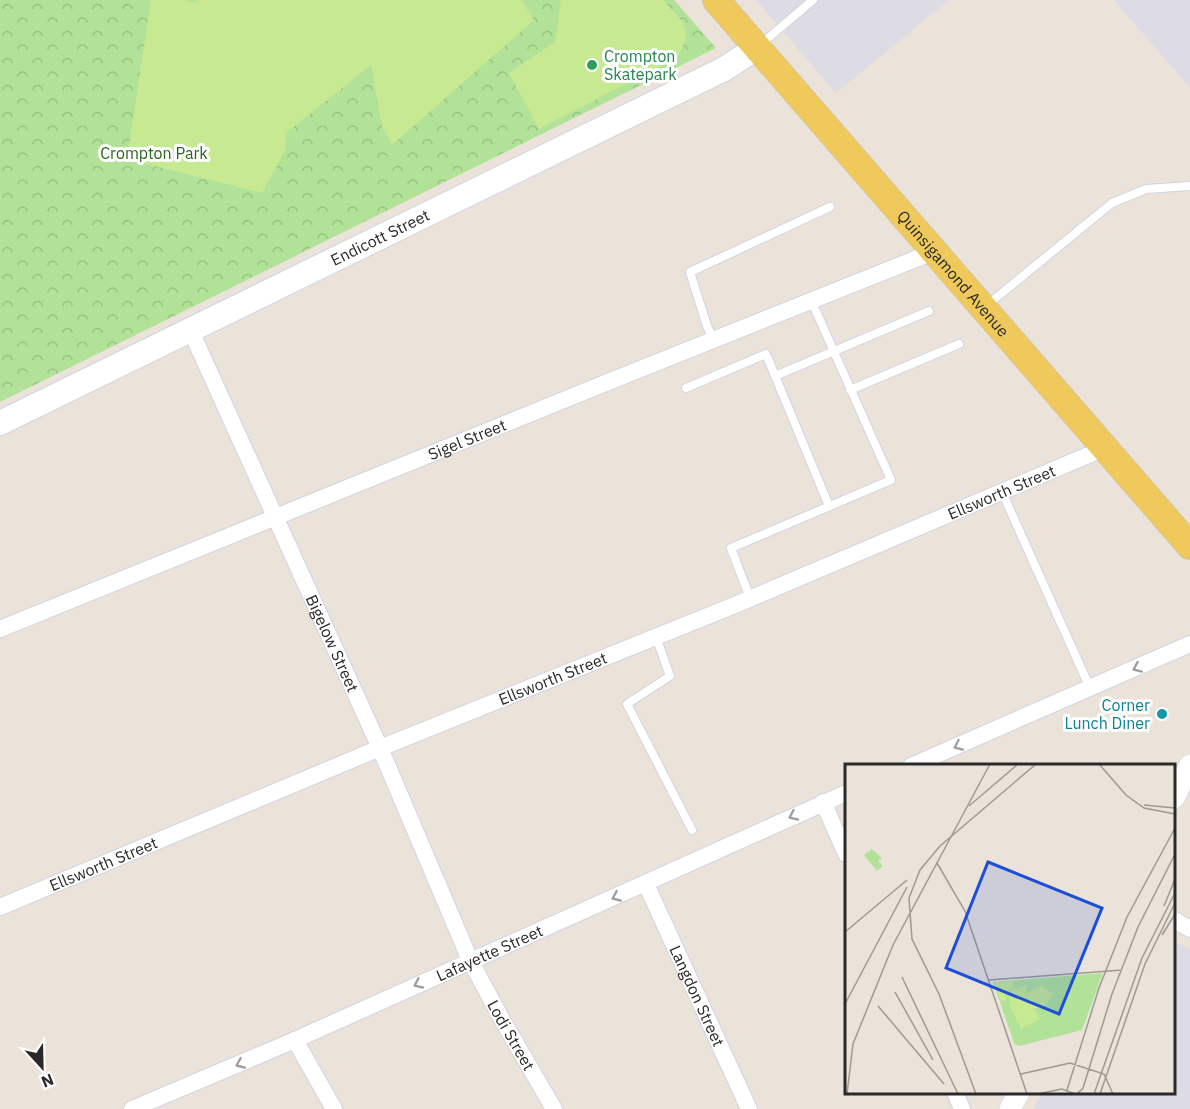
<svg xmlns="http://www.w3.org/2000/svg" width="1190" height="1109" font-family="'IBM Plex Sans',sans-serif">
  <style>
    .industrial { fill: #dddbe3 }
    .park { fill: url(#park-crowns) }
    .pitch { fill: #c7e992 }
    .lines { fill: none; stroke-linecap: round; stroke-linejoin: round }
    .service-casing { stroke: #d0d4e2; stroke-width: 10 }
    .minor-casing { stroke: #d0d4e2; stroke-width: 18 }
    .tertiary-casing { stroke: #d0d4e2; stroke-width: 22 }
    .secondary-casing { stroke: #d0d4e2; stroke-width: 26 }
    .primary-casing { stroke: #c3c3c3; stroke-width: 28 }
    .service { stroke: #fff; stroke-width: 8 }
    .minor { stroke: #fff; stroke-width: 16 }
    .tertiary { stroke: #fff; stroke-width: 21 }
    .secondary { stroke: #fff; stroke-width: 24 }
    .primary { stroke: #efc95b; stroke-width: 27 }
    .oneway { stroke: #9f9f9f }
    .leisure-dot { fill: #2e9e5b; stroke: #fff; stroke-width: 2 }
    .culture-dot { fill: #0f9aa8; stroke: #fff; stroke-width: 2 }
    .labels { text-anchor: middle; stroke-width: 6; stroke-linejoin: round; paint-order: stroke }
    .leisure-label { font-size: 16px; fill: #27864d; stroke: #fff; text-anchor: start }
    .park-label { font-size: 16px; fill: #2b651a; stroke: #fff }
    .street-label { font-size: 16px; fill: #292929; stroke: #fff }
    .culture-label { font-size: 16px; fill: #0d838f; stroke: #fff; text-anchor: end }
    .inset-road { fill: none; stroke: #9d9993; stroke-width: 1.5 }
    .view { fill: #1d4ed8; fill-opacity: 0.15; stroke: #1d4ed8; stroke-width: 3 }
    .inset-edge { fill: none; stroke: #292929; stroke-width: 3 }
  </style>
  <defs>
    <pattern id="park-crowns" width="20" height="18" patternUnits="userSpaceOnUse" patternTransform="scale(1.5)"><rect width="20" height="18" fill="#b2e297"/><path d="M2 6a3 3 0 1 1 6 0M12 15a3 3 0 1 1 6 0" fill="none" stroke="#99c282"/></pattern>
  </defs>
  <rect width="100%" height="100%" fill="#ebe3da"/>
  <path class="industrial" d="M 756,0 L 949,0 L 836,93 Z
    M 1114,0 L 1190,0 L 1190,88 Z
    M 1174,941 L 1190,949 L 1190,1109 L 1034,1109 L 1042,1093 L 1174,1092 Z"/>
  <path class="park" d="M 0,0 L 674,0 L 716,48 L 0,402 Z"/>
  <path class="pitch" d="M 151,0 L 185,0 L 194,3 L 198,0 L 521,0 L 534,20 L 392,145 L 382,126 L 371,65 L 286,133 L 285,151 L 262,193 L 127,159 Z
    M 561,0 L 663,0 C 683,22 695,28 677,57 L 539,129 L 509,73 L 555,42 Z"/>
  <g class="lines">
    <defs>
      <path id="service" d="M 760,45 L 813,0
        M 986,306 L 1112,203 L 1146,189 L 1190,186
        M 713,339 L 707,326 L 690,272 L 830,207
        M 775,376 L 929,311
        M 686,388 L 766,354 L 829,506
        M 850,390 L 959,344
        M 1002,492 L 1090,688
        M 750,598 L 731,548 L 891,480 L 811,300
        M 656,637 L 670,676 L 627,704 L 692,830"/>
      <g id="minor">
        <path id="s1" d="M 190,329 L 380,748 L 470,960 L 500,1016 L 554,1109"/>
        <path id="s2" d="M 0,629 L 613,380 L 933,252"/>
        <path d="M 911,766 L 1190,644"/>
        <path d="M 823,802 L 846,854"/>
        <path id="s3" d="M 646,884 L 749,1109"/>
        <path id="s4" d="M 0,907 L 380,748 L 735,605 L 1105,448"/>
        <path d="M 1174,920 L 1190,929"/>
        <path d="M 295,1040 L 334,1109"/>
        <path d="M 955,1092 L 962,1109"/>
        <path id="s5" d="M 132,1109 L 295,1040 L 846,793"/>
      </g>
      <path id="tertiary" d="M 1174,798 L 1190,765
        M 1010,1109 L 1019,1092"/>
      <g id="secondary">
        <path id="s6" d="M 0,423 L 724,69 L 758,47"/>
      </g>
      <g id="primary">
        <path id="s7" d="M 716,0 L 1190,546"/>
      </g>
    </defs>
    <use href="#service" class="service-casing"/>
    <use href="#minor" class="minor-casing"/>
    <use href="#tertiary" class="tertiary-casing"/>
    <use href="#secondary" class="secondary-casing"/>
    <use href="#primary" class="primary-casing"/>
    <use href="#service" class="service"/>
    <use href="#minor" class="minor"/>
    <use href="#tertiary" class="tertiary"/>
    <use href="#secondary" class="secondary"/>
    <use href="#primary" class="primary"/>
  </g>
  <defs><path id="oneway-chevron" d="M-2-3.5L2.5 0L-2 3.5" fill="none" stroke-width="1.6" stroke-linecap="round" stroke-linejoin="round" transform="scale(1.5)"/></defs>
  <g class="oneway">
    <use href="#oneway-chevron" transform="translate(1137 668) rotate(156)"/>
    <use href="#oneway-chevron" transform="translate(958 746) rotate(156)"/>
    <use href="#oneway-chevron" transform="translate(793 816) rotate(155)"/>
    <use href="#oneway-chevron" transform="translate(616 897) rotate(157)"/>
    <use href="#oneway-chevron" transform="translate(418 984) rotate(155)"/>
    <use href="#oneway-chevron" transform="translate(240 1064) rotate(157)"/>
  </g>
  <circle class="leisure-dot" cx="592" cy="65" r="6"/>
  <circle class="culture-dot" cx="1162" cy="714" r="6"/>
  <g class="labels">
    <g class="leisure-label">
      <text x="604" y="62">Crompton<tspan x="604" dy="18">Skatepark</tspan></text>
    </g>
    <g class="park-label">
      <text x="154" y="159">Crompton Park</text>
    </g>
    <g class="street-label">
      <text dy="6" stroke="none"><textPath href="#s6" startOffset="423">Endicott Street</textPath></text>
      <text dy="6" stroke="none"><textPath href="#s7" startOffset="362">Quinsigamond Avenue</textPath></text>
      <text dy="6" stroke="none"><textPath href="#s2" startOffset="504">Sigel Street</textPath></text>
      <text dy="6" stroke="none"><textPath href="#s4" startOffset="1084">Ellsworth Street</textPath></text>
      <text dy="6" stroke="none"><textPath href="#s1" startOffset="345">Bigelow Street</textPath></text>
      <text dy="6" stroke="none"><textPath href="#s4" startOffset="598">Ellsworth Street</textPath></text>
      <text dy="6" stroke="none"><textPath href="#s4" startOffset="112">Ellsworth Street</textPath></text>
      <text dy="6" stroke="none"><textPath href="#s5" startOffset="390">Lafayette Street</textPath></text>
      <text dy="6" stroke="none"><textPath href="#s3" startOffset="123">Langdon Street</textPath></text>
      <text dy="6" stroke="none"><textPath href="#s1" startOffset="776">Lodi Street</textPath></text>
    </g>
    <g class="culture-label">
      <text x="1150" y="711">Corner<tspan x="1150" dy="18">Lunch Diner</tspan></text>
    </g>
  </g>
  <g transform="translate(845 764)">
    <rect width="330" height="330" fill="#ebe3da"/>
    <path d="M 258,209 L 237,266 L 174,282 L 169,279 L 148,218 Z" fill="#b2e297"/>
    <path d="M 27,85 L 37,94 L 33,97 L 38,102 L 32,107 L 19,91 Z" fill="#b2e297"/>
    <path d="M 168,217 L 168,223 L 160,229 L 162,236 L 156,238 L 150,219 ZM 182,221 L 182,229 L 196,221 L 208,230 L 199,244 L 188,244 L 195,255 L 176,265 L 165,242 L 164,227 Z" fill="#c7e992"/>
    <path class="inset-road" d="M 254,0 L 281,31 L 299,44 L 330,50M 299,41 L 330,44M 124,42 L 173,0M 92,99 L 120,147 L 182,330M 319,142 L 330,115M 0,168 L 62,116M 317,171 L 330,150M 57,213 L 113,330M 144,216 L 277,206M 50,228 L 88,296M 0,240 L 62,123M 33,242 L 99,320M 176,310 L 225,299 L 259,310 L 268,330M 222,326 L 254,224 L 282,153 L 330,64M 2,330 L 8,280 L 48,181 L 145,0M 131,330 L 94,230 L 67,175 L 64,134 L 75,106 L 95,82 L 191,0M 192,330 L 217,325 L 230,330M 232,330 L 238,324 L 267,230 L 293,163 L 330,90M 249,330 L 297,194 L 330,129M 255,330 L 300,200 L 330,139"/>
    <path class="view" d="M 143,98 L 257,144 L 214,250 L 101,204 Z"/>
    <rect width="330" height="330" class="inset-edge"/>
  </g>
  <g transform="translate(42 1067) rotate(158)" stroke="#ffffff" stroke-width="4.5" paint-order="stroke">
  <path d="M0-4.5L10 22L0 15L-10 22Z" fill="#292929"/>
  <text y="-9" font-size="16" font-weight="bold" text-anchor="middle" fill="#292929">N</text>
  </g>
</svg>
